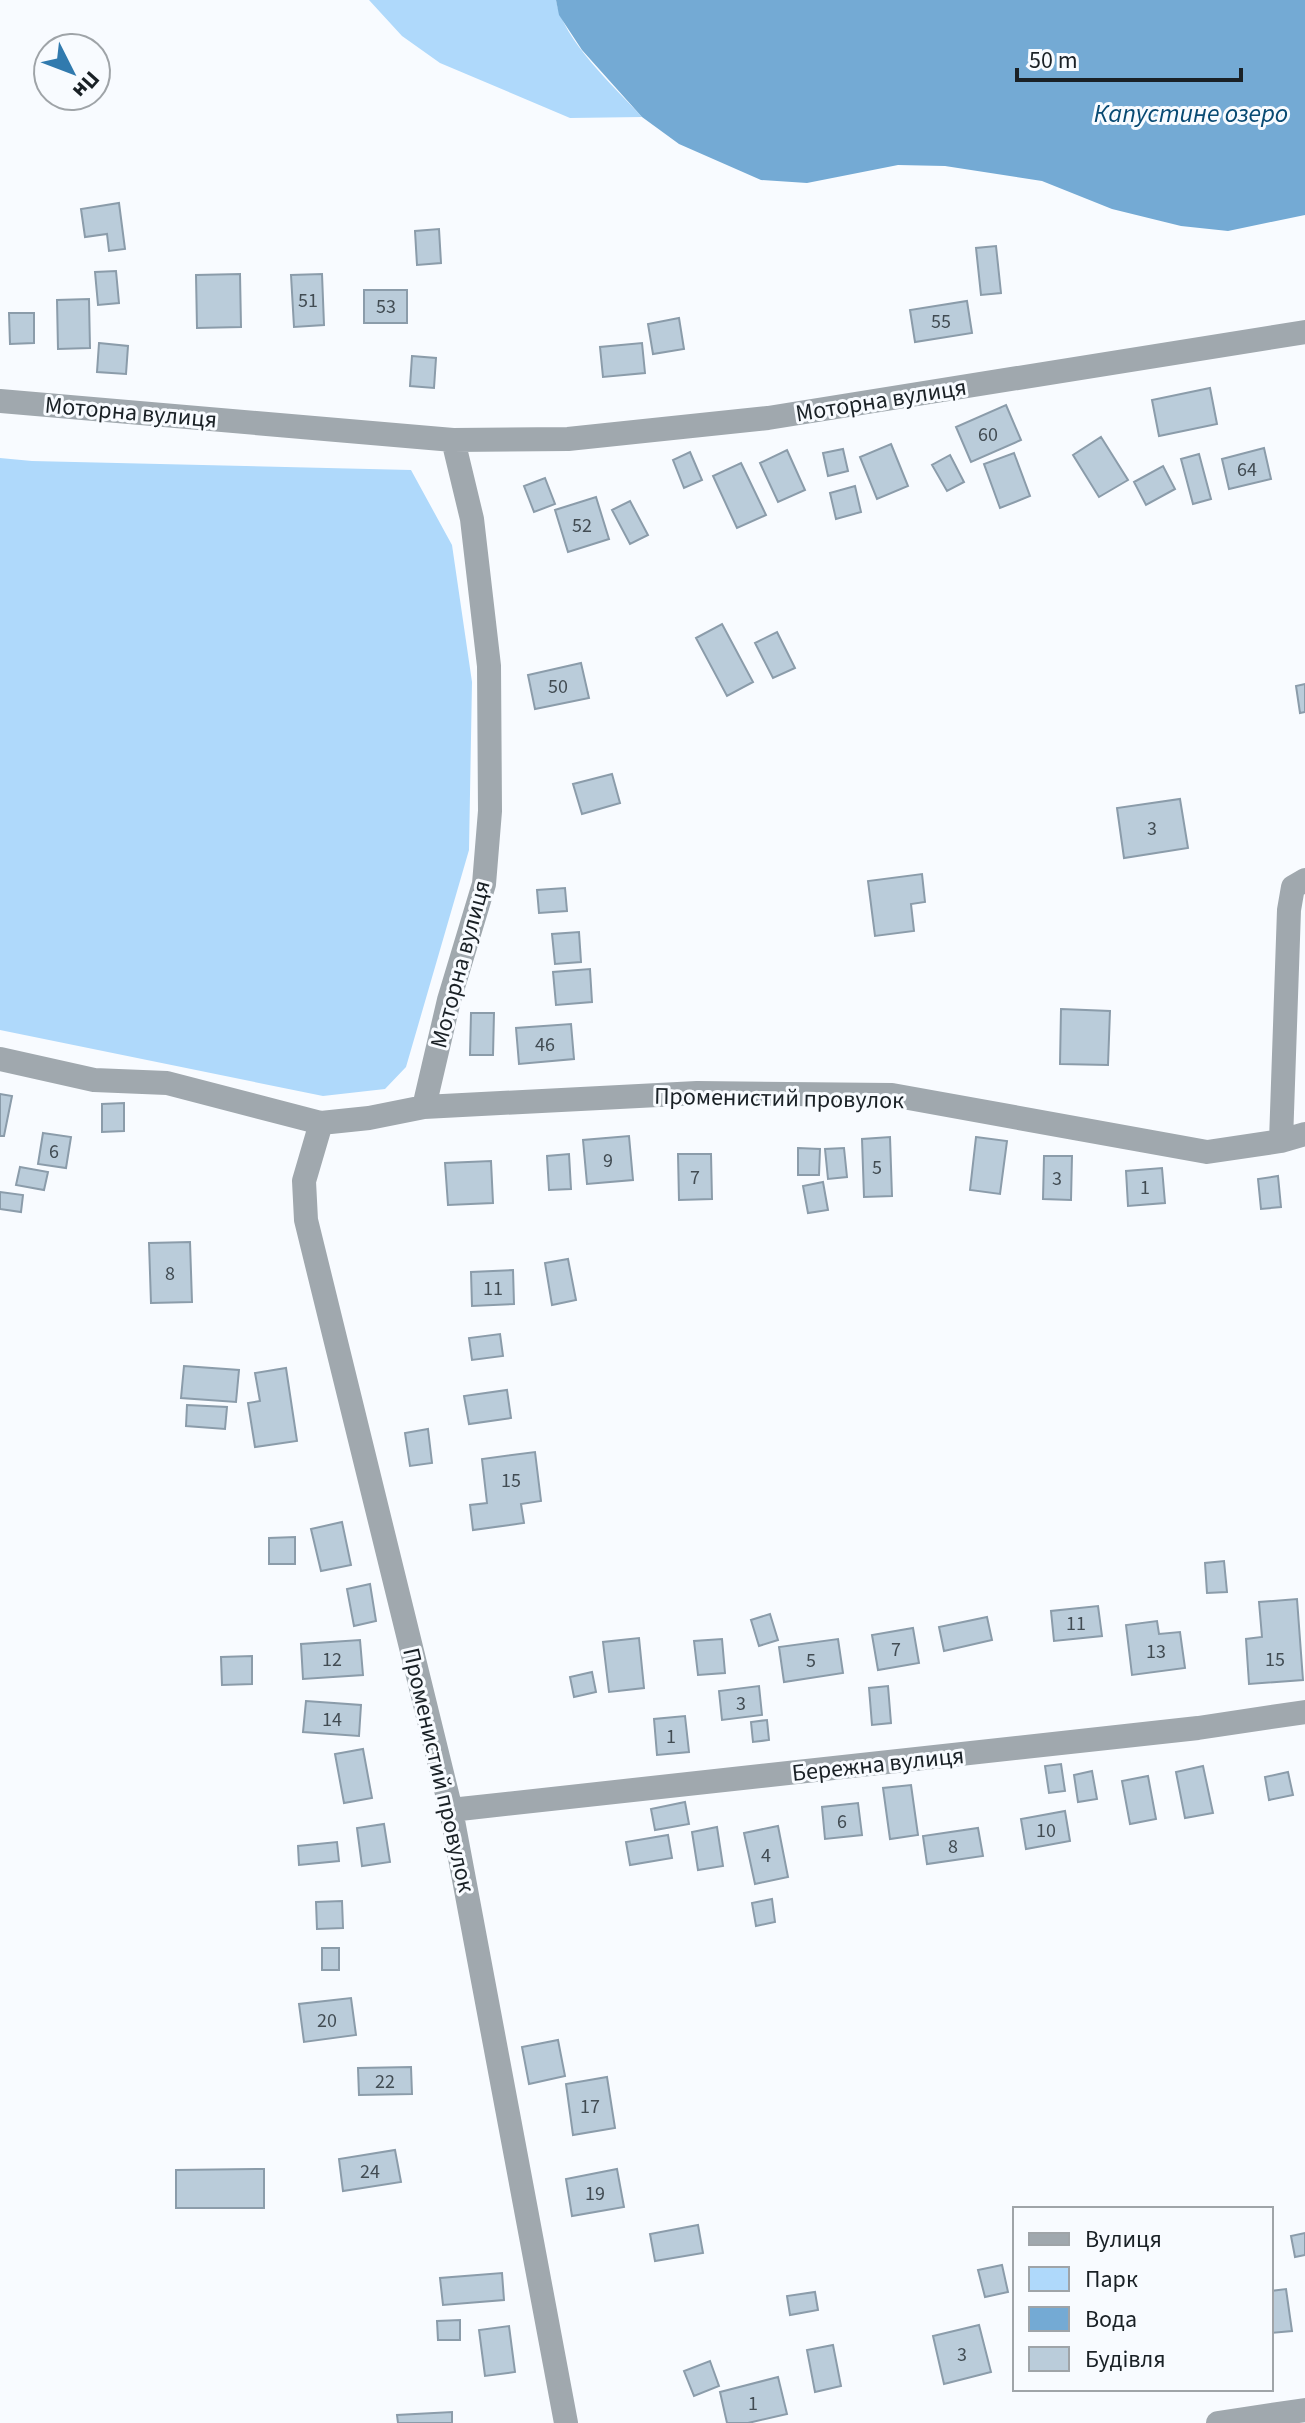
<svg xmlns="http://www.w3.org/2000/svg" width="1305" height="2423" font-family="'Source Sans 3',sans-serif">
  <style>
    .green { fill: #afd9fb }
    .water { fill: #74aad4 }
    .building { fill: #baccda; stroke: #8b9caa; stroke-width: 2 }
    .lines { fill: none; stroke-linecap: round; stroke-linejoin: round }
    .minor { stroke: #a0a8ae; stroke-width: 24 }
    .labels { text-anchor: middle; stroke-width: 6; stroke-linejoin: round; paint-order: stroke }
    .number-label { font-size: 20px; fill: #424c53 }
    .street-label { font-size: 24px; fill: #1a2126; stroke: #f8fbff }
    .water-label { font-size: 26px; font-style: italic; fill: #084a73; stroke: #f8fbff }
  </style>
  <rect width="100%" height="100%" fill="#f8fbff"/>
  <path class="green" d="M 369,0 L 556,0 C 563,41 614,86 642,117 L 570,118 L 440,63 L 402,36 Z
    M 0,458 L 32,461 L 411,470 L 452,545 L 472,682 L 469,850 L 406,1067 L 385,1089 L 323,1096 L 0,1030 Z"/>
  <path class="water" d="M 556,0 L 1305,0 L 1305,215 L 1228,231 L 1181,226 L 1112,209 L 1042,181 L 945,166 L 898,165 L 807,183 L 761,180 L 679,144 L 642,117 L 582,50 L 559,15 Z"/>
  <path class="building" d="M 119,203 L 125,249 L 109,251 L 107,234 L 85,237 L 81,209 Z
    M 439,229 L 441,263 L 417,265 L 415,231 Z
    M 996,246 L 1001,293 L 981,295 L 976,248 Z
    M 116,271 L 119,303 L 98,305 L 95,272 Z
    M 240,274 L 241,327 L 197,328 L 196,275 Z
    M 322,274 L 324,325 L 294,327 L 291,275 Z
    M 364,290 L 407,290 L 407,323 L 364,323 Z
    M 89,299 L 90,348 L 58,349 L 57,300 Z
    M 967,301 L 972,333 L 915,342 L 910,310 Z
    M 9,313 L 34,313 L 34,343 L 10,344 Z
    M 679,318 L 684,349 L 653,354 L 648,324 Z
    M 99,343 L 128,346 L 126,374 L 97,372 Z
    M 642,343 L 645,373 L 603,377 L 600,347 Z
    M 412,356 L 436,358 L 434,388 L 410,386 Z
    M 1210,388 L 1217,424 L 1159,436 L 1152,400 Z
    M 1006,405 L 1021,440 L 971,462 L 956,427 Z
    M 1101,437 L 1128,480 L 1099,497 L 1073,455 Z
    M 891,444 L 908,486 L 877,499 L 860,457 Z
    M 1264,448 L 1271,479 L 1229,489 L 1222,459 Z
    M 843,449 L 848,471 L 828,476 L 823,453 Z
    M 787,450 L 805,490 L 778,502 L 760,463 Z
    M 690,452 L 702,480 L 684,488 L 673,460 Z
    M 1014,453 L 1030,496 L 1000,508 L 984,464 Z
    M 1199,454 L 1211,499 L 1193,504 L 1181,459 Z
    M 950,455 L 964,482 L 947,491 L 932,465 Z
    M 741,463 L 766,515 L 737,528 L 713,476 Z
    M 1163,466 L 1175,489 L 1146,505 L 1134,482 Z
    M 545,478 L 555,504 L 534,512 L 524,486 Z
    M 855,486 L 861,512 L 836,519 L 830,493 Z
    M 596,497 L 609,539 L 568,552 L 555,510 Z
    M 630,501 L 648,535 L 630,544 L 612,510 Z
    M 722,624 L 753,682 L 727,696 L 696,638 Z
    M 777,632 L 795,668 L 773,678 L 755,643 Z
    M 581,663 L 589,698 L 535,709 L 528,675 Z
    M 1305,684 L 1305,712 L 1300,713 L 1296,686 Z
    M 612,774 L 620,803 L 582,814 L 573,784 Z
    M 1180,799 L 1188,848 L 1124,858 L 1117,808 Z
    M 922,874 L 925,902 L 911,904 L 914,931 L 875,936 L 868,881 Z
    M 565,888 L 567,911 L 539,913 L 537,890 Z
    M 579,932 L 581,962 L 555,964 L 552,934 Z
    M 590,969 L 592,1002 L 556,1005 L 553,972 Z
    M 1061,1009 L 1110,1011 L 1108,1065 L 1060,1064 Z
    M 471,1013 L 494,1013 L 493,1055 L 470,1055 Z
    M 571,1024 L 574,1059 L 519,1064 L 516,1028 Z
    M 0,1094 L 12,1096 L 4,1136 L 0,1136 Z
    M 124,1103 L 124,1131 L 102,1132 L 102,1104 Z
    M 43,1133 L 71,1137 L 66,1168 L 38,1164 Z
    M 629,1136 L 633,1180 L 587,1184 L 583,1140 Z
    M 890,1137 L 892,1196 L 864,1197 L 862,1139 Z
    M 976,1137 L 1007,1141 L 1000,1194 L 970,1190 Z
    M 798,1148 L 820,1149 L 819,1175 L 798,1175 Z
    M 844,1148 L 847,1177 L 828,1179 L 825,1149 Z
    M 569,1154 L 571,1189 L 549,1190 L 547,1156 Z
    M 678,1154 L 711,1154 L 712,1199 L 679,1200 Z
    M 1044,1156 L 1072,1156 L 1071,1200 L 1043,1199 Z
    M 491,1161 L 493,1203 L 448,1205 L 445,1163 Z
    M 20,1167 L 48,1172 L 44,1190 L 16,1185 Z
    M 1162,1168 L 1165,1203 L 1128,1206 L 1126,1171 Z
    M 1278,1176 L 1281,1207 L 1261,1209 L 1258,1179 Z
    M 823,1182 L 828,1210 L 808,1213 L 803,1186 Z
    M 0,1192 L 23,1195 L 21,1212 L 0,1209 Z
    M 190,1242 L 192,1302 L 151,1303 L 149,1243 Z
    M 568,1259 L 576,1300 L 552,1305 L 545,1263 Z
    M 513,1270 L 514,1304 L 472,1306 L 471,1272 Z
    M 500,1334 L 503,1356 L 472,1360 L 469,1338 Z
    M 184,1366 L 239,1370 L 236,1402 L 181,1398 Z
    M 286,1368 L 297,1441 L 255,1447 L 248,1403 L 260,1401 L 255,1373 Z
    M 507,1390 L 511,1418 L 469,1424 L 464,1396 Z
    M 187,1405 L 227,1407 L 225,1429 L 186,1426 Z
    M 428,1429 L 432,1463 L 410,1466 L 405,1433 Z
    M 535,1452 L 541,1501 L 521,1504 L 524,1523 L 473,1530 L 470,1505 L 487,1503 L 482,1459 Z
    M 342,1522 L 351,1565 L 321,1571 L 311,1529 Z
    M 295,1537 L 295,1564 L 269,1564 L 269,1538 Z
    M 1224,1561 L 1227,1592 L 1207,1593 L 1205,1563 Z
    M 370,1584 L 376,1621 L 354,1626 L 347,1589 Z
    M 1297,1599 L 1303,1680 L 1249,1684 L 1246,1639 L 1262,1637 L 1259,1602 Z
    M 1098,1606 L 1102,1636 L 1054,1641 L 1051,1611 Z
    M 770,1614 L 778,1640 L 759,1646 L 751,1620 Z
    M 987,1617 L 992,1640 L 944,1651 L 939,1627 Z
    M 1157,1621 L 1159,1634 L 1180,1632 L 1185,1668 L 1132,1675 L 1126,1625 Z
    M 913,1628 L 919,1663 L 878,1670 L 872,1635 Z
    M 639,1638 L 644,1688 L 609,1692 L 603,1642 Z
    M 722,1639 L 725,1673 L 698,1675 L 694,1641 Z
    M 838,1639 L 843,1673 L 784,1682 L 779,1647 Z
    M 360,1640 L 363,1675 L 303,1679 L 301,1644 Z
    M 252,1656 L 252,1684 L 222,1685 L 221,1657 Z
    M 592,1672 L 596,1692 L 574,1697 L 570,1677 Z
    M 759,1686 L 762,1715 L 722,1720 L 719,1691 Z
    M 888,1686 L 891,1723 L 872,1725 L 869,1688 Z
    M 306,1701 L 361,1705 L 359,1736 L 303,1732 Z
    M 685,1716 L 689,1752 L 657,1755 L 654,1719 Z
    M 767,1720 L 769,1740 L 753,1742 L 751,1722 Z
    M 363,1749 L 372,1798 L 344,1803 L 335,1754 Z
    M 1061,1764 L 1065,1791 L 1049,1793 L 1045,1766 Z
    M 1203,1766 L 1213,1813 L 1185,1818 L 1176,1772 Z
    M 1092,1771 L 1097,1799 L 1078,1802 L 1074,1775 Z
    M 1288,1772 L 1293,1795 L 1269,1800 L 1265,1777 Z
    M 1148,1776 L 1156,1819 L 1130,1824 L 1122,1781 Z
    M 911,1785 L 918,1835 L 890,1839 L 883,1788 Z
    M 685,1802 L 689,1824 L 655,1830 L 651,1809 Z
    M 858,1803 L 862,1835 L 825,1839 L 822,1807 Z
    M 1065,1811 L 1070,1841 L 1026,1849 L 1021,1819 Z
    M 384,1824 L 390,1862 L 362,1866 L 357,1828 Z
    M 778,1826 L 788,1877 L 755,1884 L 744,1833 Z
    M 717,1827 L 723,1866 L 698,1870 L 692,1832 Z
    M 978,1828 L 983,1856 L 927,1864 L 923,1836 Z
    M 668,1835 L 672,1858 L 630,1865 L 626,1842 Z
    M 337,1842 L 339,1861 L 299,1865 L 298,1846 Z
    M 772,1899 L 775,1922 L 756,1926 L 752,1903 Z
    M 342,1901 L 343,1928 L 317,1929 L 316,1902 Z
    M 322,1948 L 339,1948 L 339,1970 L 322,1970 Z
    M 351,1998 L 356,2035 L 304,2042 L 299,2004 Z
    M 558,2040 L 565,2076 L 529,2084 L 522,2047 Z
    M 411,2067 L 412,2094 L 359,2095 L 358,2068 Z
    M 607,2077 L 615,2128 L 573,2135 L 566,2084 Z
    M 395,2150 L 401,2182 L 343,2191 L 339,2159 Z
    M 264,2169 L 264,2208 L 176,2208 L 176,2170 Z
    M 617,2169 L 624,2207 L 572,2216 L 566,2179 Z
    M 698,2225 L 703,2253 L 655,2261 L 650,2234 Z
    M 1305,2233 L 1305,2255 L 1295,2257 L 1291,2236 Z
    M 1002,2265 L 1008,2292 L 985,2297 L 978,2270 Z
    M 502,2273 L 504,2300 L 443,2305 L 440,2278 Z
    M 1286,2289 L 1292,2331 L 1271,2333 L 1271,2291 Z
    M 815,2292 L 818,2310 L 790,2315 L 787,2296 Z
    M 460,2320 L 460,2340 L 438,2340 L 437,2321 Z
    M 979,2325 L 991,2372 L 944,2384 L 933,2336 Z
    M 509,2326 L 515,2372 L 485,2376 L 479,2330 Z
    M 833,2345 L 841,2386 L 815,2392 L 807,2350 Z
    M 710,2361 L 719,2386 L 694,2396 L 684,2371 Z
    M 778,2377 L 787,2414 L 748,2423 L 727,2423 L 720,2392 Z
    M 452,2412 L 452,2423 L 398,2423 L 397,2415 Z"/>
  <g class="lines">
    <path class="minor" d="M 0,401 L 453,440 L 568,439 L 768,418 L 1305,332
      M 0,1059 L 94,1080 L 167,1083 L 321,1123 L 369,1118 L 424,1107 L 697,1093 L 892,1095 L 1207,1152 L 1281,1141 L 1305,1134
      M 424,1107 L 449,1000 L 484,884 L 490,811 L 489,666 L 472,519 L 453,440
      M 321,1123 L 304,1181 L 306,1220 L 451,1810 L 566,2423
      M 1281,1141 L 1289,910 L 1293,887 L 1305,880
      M 451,1810 L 1198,1728 L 1305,1712
      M 1218,2423 L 1305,2410"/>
  </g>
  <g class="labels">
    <g class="number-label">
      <text x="308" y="307">51</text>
      <text x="386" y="313">53</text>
      <text x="941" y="328">55</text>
      <text x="988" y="441">60</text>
      <text x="1247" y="476">64</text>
      <text x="582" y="532">52</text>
      <text x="558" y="693">50</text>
      <text x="1152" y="835">3</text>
      <text x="545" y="1051">46</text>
      <text x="54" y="1158">6</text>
      <text x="608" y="1167">9</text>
      <text x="877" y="1174">5</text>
      <text x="695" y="1184">7</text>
      <text x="1057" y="1185">3</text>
      <text x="1145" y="1194">1</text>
      <text x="170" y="1280">8</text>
      <text x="493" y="1295">11</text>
      <text x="511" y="1487">15</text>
      <text x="1076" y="1630">11</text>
      <text x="896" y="1656">7</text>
      <text x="1156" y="1658">13</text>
      <text x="332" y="1666">12</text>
      <text x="1275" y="1666">15</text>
      <text x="811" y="1667">5</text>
      <text x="741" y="1710">3</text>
      <text x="332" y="1726">14</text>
      <text x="671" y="1743">1</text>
      <text x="842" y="1828">6</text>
      <text x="1046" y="1837">10</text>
      <text x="953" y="1853">8</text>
      <text x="766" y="1862">4</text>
      <text x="327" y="2027">20</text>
      <text x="385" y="2088">22</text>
      <text x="590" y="2113">17</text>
      <text x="370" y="2178">24</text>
      <text x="595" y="2200">19</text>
      <text x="962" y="2361">3</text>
      <text x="753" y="2410">1</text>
    </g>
    <g class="street-label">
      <text transform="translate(881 400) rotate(-9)" y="8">Моторна вулиця</text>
      <text transform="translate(131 412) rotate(5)" y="8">Моторна вулиця</text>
      <text transform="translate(460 964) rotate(-75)" y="8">Моторна вулиця</text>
      <text transform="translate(779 1098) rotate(1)" y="8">Променистий провулок</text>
      <text transform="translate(878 1764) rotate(-6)" y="8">Бережна вулиця</text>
      <text transform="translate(439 1770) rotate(77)" y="8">Променистий провулок</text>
    </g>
    <g class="water-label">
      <text x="1191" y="122">Капустине озеро</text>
    </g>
  </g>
  <rect x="1013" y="2207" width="260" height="184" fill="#f8fbff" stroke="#9fa4a8" stroke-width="2"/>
  <rect x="1029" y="2233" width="40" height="12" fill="#a0a8ae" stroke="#9fa4a8" stroke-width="2"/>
  <text x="1085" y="2247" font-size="24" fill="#1a2126">Вулиця</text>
  <rect x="1029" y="2267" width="40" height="24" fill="#afd9fb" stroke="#9fa4a8" stroke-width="2"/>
  <text x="1085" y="2287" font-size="24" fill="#1a2126">Парк</text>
  <rect x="1029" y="2307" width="40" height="24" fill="#74aad4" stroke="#9fa4a8" stroke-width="2"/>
  <text x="1085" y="2327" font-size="24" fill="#1a2126">Вода</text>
  <rect x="1029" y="2347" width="40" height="24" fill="#baccda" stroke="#9fa4a8" stroke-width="2"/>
  <text x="1085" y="2367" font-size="24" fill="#1a2126">Будівля</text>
  <g transform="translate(72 72) rotate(132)"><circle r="38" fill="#f8fbff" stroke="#9fa4a8" stroke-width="2"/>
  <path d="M0-6L14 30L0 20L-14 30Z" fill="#317aae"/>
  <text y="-12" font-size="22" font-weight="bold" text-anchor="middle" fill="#1a2126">Пн</text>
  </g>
  <path d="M1017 68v12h224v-12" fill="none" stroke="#1a2126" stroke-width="4"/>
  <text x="1029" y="68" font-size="24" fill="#1a2126" stroke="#f8fbff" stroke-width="6" paint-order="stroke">50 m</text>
</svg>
